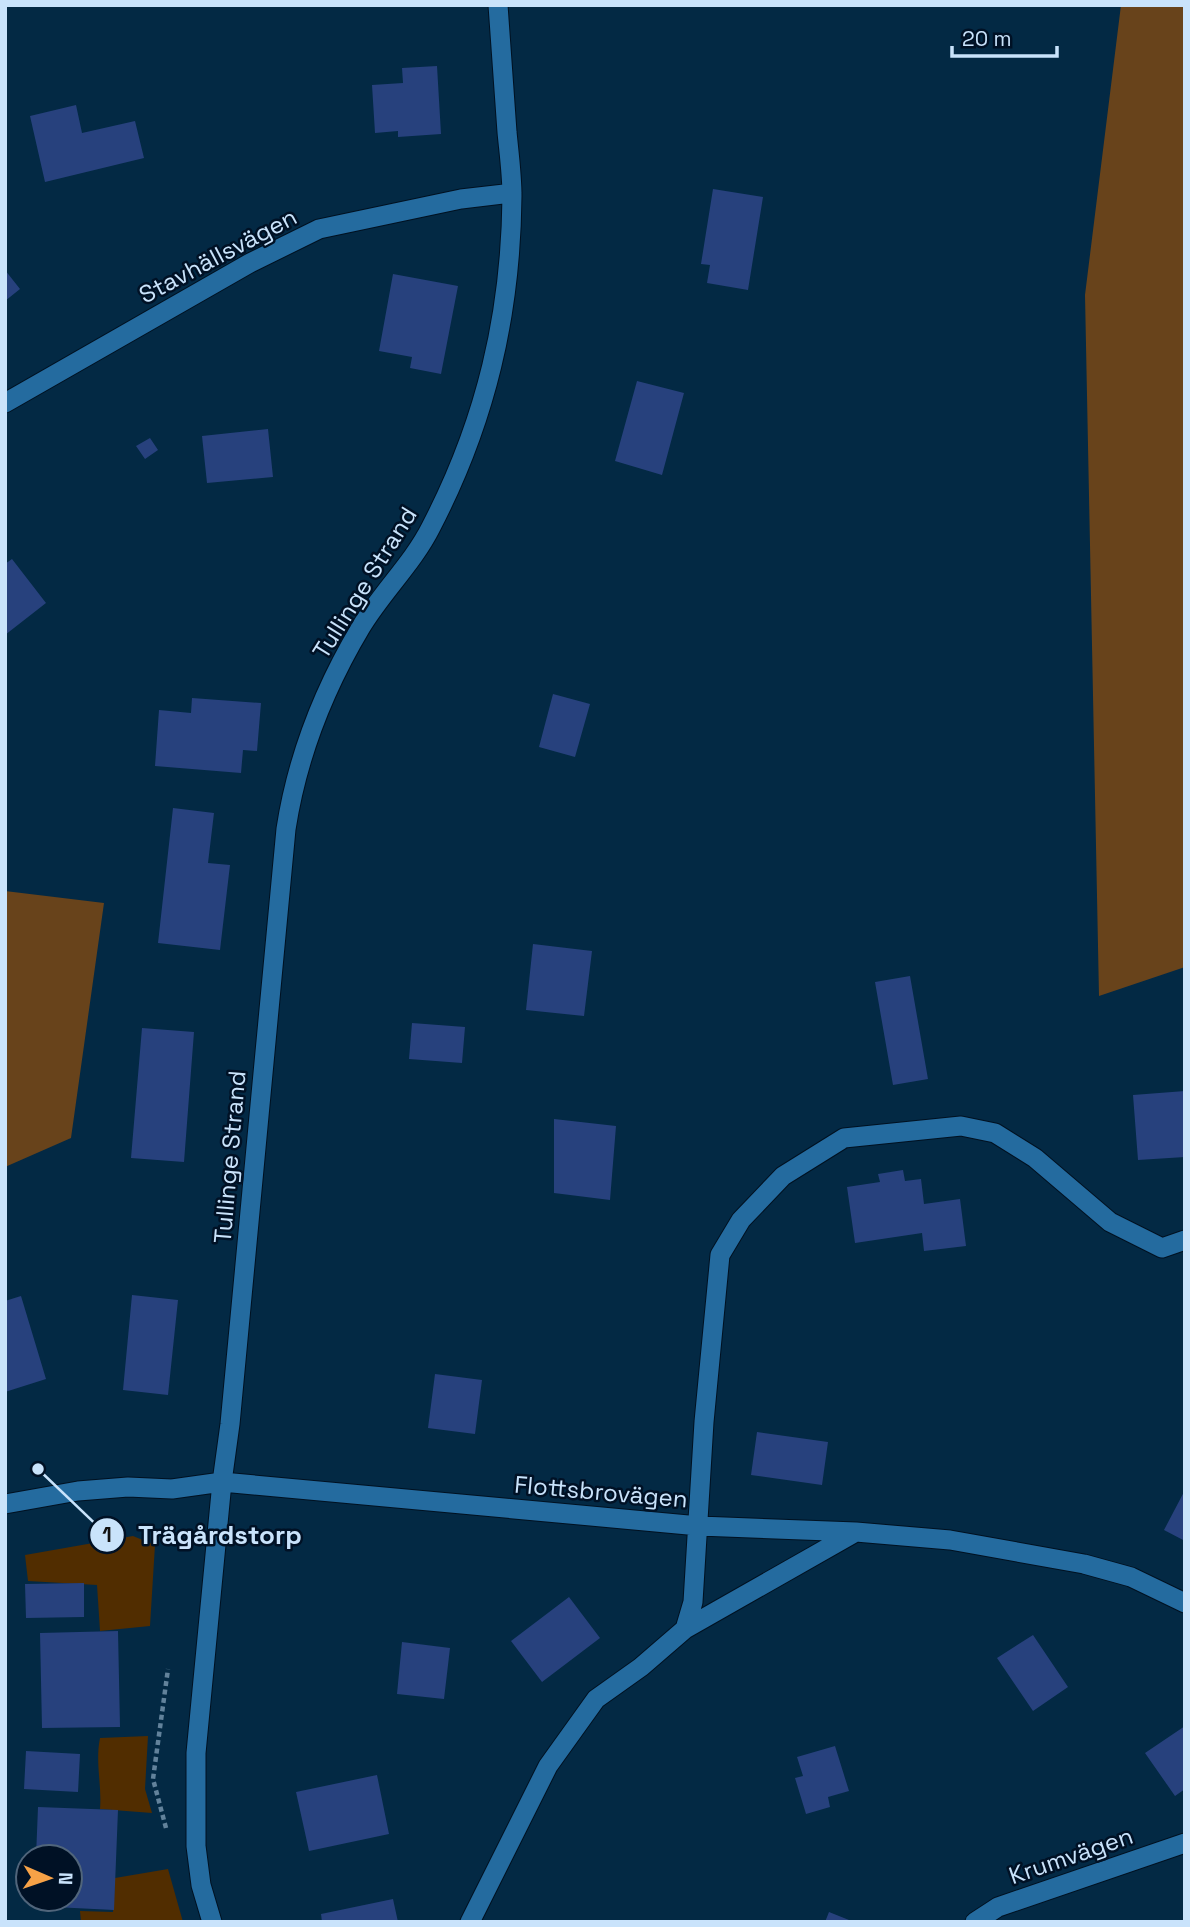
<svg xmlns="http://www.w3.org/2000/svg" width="1190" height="1927" font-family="'Space Grotesk',sans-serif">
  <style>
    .green { fill: #512d00 }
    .forest { fill: #68431b }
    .building { fill: #27417d }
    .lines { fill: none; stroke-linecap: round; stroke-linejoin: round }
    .minor-casing { stroke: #001121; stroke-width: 21 }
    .path { stroke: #62829b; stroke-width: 4.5; stroke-dasharray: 5 3.5; stroke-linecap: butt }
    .minor { stroke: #246b9f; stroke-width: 19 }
    .labels { text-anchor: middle; stroke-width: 5; stroke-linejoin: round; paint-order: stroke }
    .street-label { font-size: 24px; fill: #c9e3fb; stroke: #001125 }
    .leader { fill: none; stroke: #c9e3fb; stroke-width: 2.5 }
    .callout-dot { fill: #c9e3fb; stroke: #001125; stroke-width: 2.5 }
    .mark-label { font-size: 21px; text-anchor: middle; font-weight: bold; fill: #111 }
    .callout-label { font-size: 26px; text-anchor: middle; font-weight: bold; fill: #c9e3fb; stroke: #001125; stroke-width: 5; stroke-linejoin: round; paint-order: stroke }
  </style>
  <rect width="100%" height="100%" fill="#032944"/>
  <path class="green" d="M 133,1536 L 155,1545 L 150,1626 L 100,1631 L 97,1585 L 28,1581 L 25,1555 Z
    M 148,1736 L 145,1789 L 152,1813 L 100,1809 C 102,1785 95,1762 100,1738 Z
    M 168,1869 L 183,1922 L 81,1922 L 80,1911 L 113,1912 L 115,1878 Z"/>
  <path class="forest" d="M 1121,5 L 1185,5 L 1185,967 L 1099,996 L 1085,295 Z
    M 5,891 L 104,903 L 71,1138 L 5,1167 Z"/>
  <path class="building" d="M 437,66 L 441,134 L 398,137 L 398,131 L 375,133 L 372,85 L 403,83 L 402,68 Z
    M 76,105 L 82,133 L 135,121 L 144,158 L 45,182 L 30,116 Z
    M 713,189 L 763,197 L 748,290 L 707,283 L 710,265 L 701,264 Z
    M 5,270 L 20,289 L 5,301 Z
    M 393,274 L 458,286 L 441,374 L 410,368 L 412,357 L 379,351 Z
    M 637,381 L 684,393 L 662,475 L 615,461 Z
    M 268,429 L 273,477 L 207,483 L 202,436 Z
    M 150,438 L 158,450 L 145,459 L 136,446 Z
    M 12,559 L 46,603 L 5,635 L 5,564 Z
    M 553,694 L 590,704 L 575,757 L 539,747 Z
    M 192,698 L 261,703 L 257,751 L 243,750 L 241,773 L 155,766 L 159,710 L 191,713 Z
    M 173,808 L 214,813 L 208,863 L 230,865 L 220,950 L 158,943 Z
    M 533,944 L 592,951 L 584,1016 L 526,1010 Z
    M 910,976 L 928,1079 L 893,1085 L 875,982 Z
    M 412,1023 L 465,1027 L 462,1063 L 409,1059 Z
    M 142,1028 L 194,1032 L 184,1162 L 131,1158 Z
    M 1185,1091 L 1185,1157 L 1138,1160 L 1133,1095 Z
    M 554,1119 L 616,1126 L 610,1200 L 554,1193 Z
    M 903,1170 L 905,1181 L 921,1179 L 924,1204 L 960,1199 L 966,1246 L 924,1251 L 922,1233 L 855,1243 L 847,1187 L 880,1182 L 878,1174 Z
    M 132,1295 L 178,1300 L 168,1395 L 123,1390 Z
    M 21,1296 L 46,1379 L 5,1392 L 5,1301 Z
    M 435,1374 L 482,1380 L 475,1434 L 428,1428 Z
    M 757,1432 L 828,1442 L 822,1485 L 751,1475 Z
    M 1185,1490 L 1185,1541 L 1164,1530 Z
    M 84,1583 L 84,1617 L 26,1618 L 25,1584 Z
    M 569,1597 L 600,1638 L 542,1682 L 511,1641 Z
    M 118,1631 L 120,1727 L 42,1728 L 40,1633 Z
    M 1033,1635 L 1068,1687 L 1033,1711 L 997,1658 Z
    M 402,1642 L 450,1648 L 444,1699 L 397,1694 Z
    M 1185,1726 L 1185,1789 L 1175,1796 L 1145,1753 Z
    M 835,1746 L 849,1791 L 828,1797 L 830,1807 L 806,1814 L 795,1778 L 803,1776 L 797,1757 Z
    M 26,1751 L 80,1754 L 78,1792 L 24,1789 Z
    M 377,1775 L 389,1834 L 309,1851 L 296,1792 Z
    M 38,1807 L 118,1810 L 114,1910 L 34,1906 L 34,1899 L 70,1899 L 70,1857 L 36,1857 Z
    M 393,1899 L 398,1922 L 322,1922 L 321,1914 Z
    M 829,1912 L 854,1922 L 825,1922 Z"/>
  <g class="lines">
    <defs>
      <path id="minor" d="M 5,403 L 250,263 L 319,229 L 461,199 L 512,193
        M 5,1504 L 78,1491 L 128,1487 L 172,1489 L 222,1482 L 699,1526 L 856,1532 L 950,1540 L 1084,1564 L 1131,1577 L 1185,1603
        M 685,1629 L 854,1533
        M 212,1922 L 201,1885 L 196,1846 L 196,1753 L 222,1482 L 230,1424 L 286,829 C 297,758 324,689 361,627 C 382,592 413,563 431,527 C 486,421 511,314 512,196 C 512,175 509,153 507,132 C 504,90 501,48 498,5
        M 470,1922 L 548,1766 L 596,1699 L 641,1667 L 685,1629 L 693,1602 L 704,1422 L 720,1255 L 741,1220 L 783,1176 L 844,1138 L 961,1126 L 995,1133 L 1035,1158 L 1110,1222 L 1162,1248 L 1185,1240
        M 975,1922 L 998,1907 L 1185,1843"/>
    </defs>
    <use href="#minor" class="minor-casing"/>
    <path class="path" d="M 166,1828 L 153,1779 L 168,1669"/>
    <use href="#minor" class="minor"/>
  </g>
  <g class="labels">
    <g class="street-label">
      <text transform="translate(218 256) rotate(-28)" y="8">Stavhällsvägen</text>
      <text transform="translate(365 583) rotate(-58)" y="8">Tullinge Strand</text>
      <text transform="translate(230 1157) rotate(-85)" y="8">Tullinge Strand</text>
      <text transform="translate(601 1492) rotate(5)" y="8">Flottsbrovägen</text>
      <text transform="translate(1071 1856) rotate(-19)" y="8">Krumvägen</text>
    </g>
  </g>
  <path class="leader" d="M38 1469L107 1535"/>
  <g class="callout-dot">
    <circle cx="38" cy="1469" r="7"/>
    <circle cx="107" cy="1535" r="18"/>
  </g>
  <g class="mark-label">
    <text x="107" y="1542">1</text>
  </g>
  <g class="callout-label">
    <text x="220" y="1544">Trägårdstorp</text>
  </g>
  <rect width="1190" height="1927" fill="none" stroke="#c9e3fb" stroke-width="14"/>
  <g transform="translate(49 1878) rotate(92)"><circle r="33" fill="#001125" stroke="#50657b" stroke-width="2"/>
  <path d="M0-5L12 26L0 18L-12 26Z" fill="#f6a247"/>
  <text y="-10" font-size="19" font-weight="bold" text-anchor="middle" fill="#c9e3fb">N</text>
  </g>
  <path d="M952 46v10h105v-10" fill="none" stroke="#c9e3fb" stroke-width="3.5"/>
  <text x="962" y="46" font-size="21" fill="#c9e3fb" stroke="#001125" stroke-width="5" paint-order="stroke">20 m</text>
</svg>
